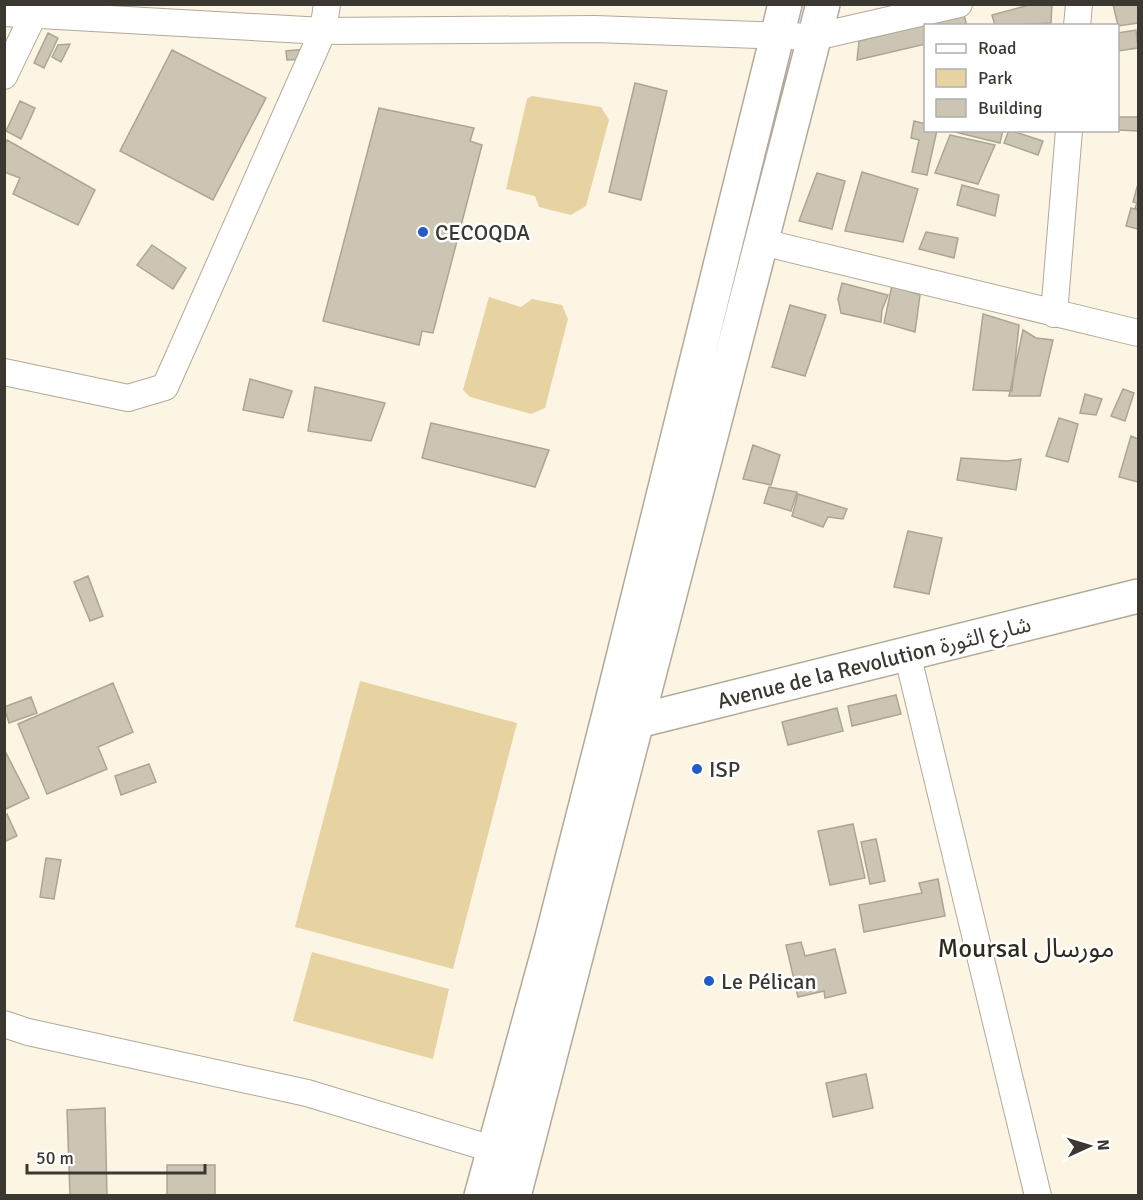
<svg xmlns="http://www.w3.org/2000/svg" width="1143" height="1200" font-family="Signika,'Noto Sans Arabic',sans-serif">
  <style>
    .green { fill: #e7d2a1 }
    .building { fill: #ccc5b3; stroke: #aca594; stroke-width: 1.5 }
    .lines { fill: none; stroke-linecap: round; stroke-linejoin: round }
    .street-casing { stroke: #b1a999; stroke-width: 28 }
    .secondary-casing { stroke: #b1a999; stroke-width: 36 }
    .primary-casing { stroke: #b1a999; stroke-width: 36 }
    .street { stroke: #fff; stroke-width: 26 }
    .secondary { stroke: #fff; stroke-width: 33 }
    .primary { stroke: #fff; stroke-width: 33 }
    .poi-dot { fill: #225ac7; stroke: #fff; stroke-width: 2 }
    .labels { text-anchor: middle; stroke-width: 5; stroke-linejoin: round; paint-order: stroke }
    .poi-label { font-size: 22px; fill: #3b3831; stroke: #fff; text-anchor: start }
    .street-label { font-size: 22px; fill: #3b3831; stroke: #fff }
    .quarter-label { font-size: 26px; fill: #302a1c; stroke: #fff }
  </style>
  <rect width="100%" height="100%" fill="#fdf5e3"/>
  <path class="green" d="M 532,96 L 601,107 L 609,120 L 586,206 L 571,215 L 539,207 L 535,196 L 506,189 L 527,99 Z
    M 489,297 L 521,307 L 532,299 L 562,305 L 568,319 L 545,408 L 531,414 L 470,397 L 463,390 Z
    M 360,681 L 517,723 L 453,969 L 295,927 Z
    M 312,952 L 449,989 L 433,1059 L 293,1021 Z"/>
  <path class="building" d="M 1033,4 L 1052,4 L 1051,23 L 995,26 L 992,15 Z
    M 1113,4 L 1138,4 L 1138,23 L 1118,26 Z
    M 964,15 L 967,26 L 926,26 L 926,44 L 857,60 L 859,41 Z
    M 1136,30 L 1138,48 L 1118,51 L 1118,33 Z
    M 48,33 L 58,38 L 44,68 L 34,63 Z
    M 70,44 L 61,62 L 52,57 L 58,45 Z
    M 306,49 L 307,59 L 287,60 L 286,51 Z
    M 172,50 L 266,98 L 213,200 L 120,151 Z
    M 635,83 L 667,91 L 641,200 L 609,192 Z
    M 20,101 L 35,108 L 21,139 L 6,131 Z
    M 379,108 L 474,128 L 470,141 L 482,145 L 433,333 L 422,331 L 419,345 L 323,321 Z
    M 1118,117 L 1138,117 L 1138,131 L 1118,130 Z
    M 914,121 L 926,124 L 926,130 L 937,130 L 927,175 L 912,172 L 919,140 L 911,138 Z
    M 947,130 L 1003,130 L 1000,143 Z
    M 1009,130 L 1043,141 L 1038,155 L 1004,143 Z
    M 950,135 L 995,145 L 978,184 L 935,173 Z
    M 7,140 L 95,190 L 78,225 L 13,194 L 20,178 L 4,172 L 4,146 Z
    M 862,172 L 918,189 L 903,242 L 845,231 Z
    M 817,173 L 845,181 L 832,229 L 799,221 Z
    M 962,185 L 999,195 L 995,216 L 957,205 Z
    M 1137,187 L 1138,187 L 1138,209 L 1135,208 L 1137,203 L 1133,202 Z
    M 1131,208 L 1138,210 L 1138,229 L 1126,226 Z
    M 926,232 L 958,238 L 954,258 L 919,249 Z
    M 152,245 L 186,268 L 173,289 L 137,265 Z
    M 842,283 L 888,295 L 882,310 L 881,322 L 841,313 L 838,299 Z
    M 892,285 L 920,295 L 915,332 L 884,323 Z
    M 790,305 L 826,315 L 805,376 L 772,367 Z
    M 983,314 L 1019,325 L 1012,391 L 973,390 Z
    M 1023,330 L 1036,338 L 1053,340 L 1040,396 L 1009,396 Z
    M 250,379 L 292,391 L 283,418 L 243,410 Z
    M 315,387 L 385,403 L 371,441 L 308,431 Z
    M 1123,389 L 1134,393 L 1125,421 L 1111,416 Z
    M 1085,394 L 1102,399 L 1096,415 L 1080,413 Z
    M 1059,418 L 1078,424 L 1068,462 L 1046,456 Z
    M 431,423 L 549,450 L 535,487 L 422,458 Z
    M 1131,436 L 1138,439 L 1138,482 L 1119,477 Z
    M 753,445 L 780,455 L 771,485 L 743,479 Z
    M 961,458 L 1007,461 L 1021,459 L 1016,490 L 957,480 Z
    M 769,487 L 797,492 L 791,511 L 764,503 Z
    M 798,494 L 847,509 L 843,519 L 828,517 L 823,527 L 792,516 Z
    M 908,531 L 942,538 L 929,594 L 894,587 Z
    M 88,576 L 103,616 L 90,621 L 74,582 Z
    M 113,683 L 133,732 L 98,747 L 107,769 L 47,794 L 18,724 Z
    M 896,695 L 901,714 L 852,726 L 848,706 Z
    M 31,697 L 37,713 L 9,723 L 4,707 Z
    M 837,708 L 843,731 L 788,745 L 782,722 Z
    M 4,749 L 29,798 L 4,810 Z
    M 149,764 L 156,782 L 121,795 L 115,776 Z
    M 7,814 L 17,836 L 4,842 L 4,815 Z
    M 853,824 L 865,878 L 830,885 L 818,831 Z
    M 876,839 L 885,881 L 870,884 L 861,842 Z
    M 46,858 L 61,860 L 54,899 L 40,897 Z
    M 938,879 L 945,916 L 864,932 L 859,905 L 922,893 L 919,883 Z
    M 801,942 L 805,956 L 835,949 L 846,993 L 825,998 L 824,991 L 798,997 L 786,945 Z
    M 866,1074 L 873,1108 L 833,1117 L 826,1083 Z
    M 105,1108 L 107,1196 L 70,1196 L 67,1110 Z
    M 167,1165 L 215,1165 L 215,1196 L 167,1196 Z"/>
  <g class="lines">
    <defs>
      <path id="street" d="M 4,13 L 323,31 L 595,29 L 815,37 L 959,4
        M 1077,26 L 1079,4
        M 4,76 L 34,14
        M 762,242 L 1138,333
        M 1054,314 L 1069,130
        M 4,372 L 128,398 L 165,387 L 323,31 L 327,4
        M 907,653 L 1038,1196
        M 4,1024 L 28,1032 L 307,1093 L 512,1155"/>
      <path id="secondary" d="M 610,718 L 638,721 L 1138,596"/>
      <path id="primary" d="M 481,1196 L 551,941 L 608,718 L 785,4
        M 514,1196 L 823,4"/>
    </defs>
    <use href="#street" class="street-casing"/>
    <use href="#secondary" class="secondary-casing"/>
    <use href="#primary" class="primary-casing"/>
    <use href="#street" class="street"/>
    <use href="#secondary" class="secondary"/>
    <use href="#primary" class="primary"/>
  </g>
  <g class="poi-dot">
    <circle cx="423" cy="232" r="6"/>
    <circle cx="697" cy="769" r="6"/>
    <circle cx="709" cy="981" r="6"/>
  </g>
  <g class="labels">
    <g class="poi-label">
      <text x="435" y="240">CECOQDA</text>
      <text x="709" y="777">ISP</text>
      <text x="721" y="989">Le Pélican</text>
    </g>
    <g class="street-label">
      <text transform="translate(874 662) rotate(-14)" y="8">Avenue de la Revolution شارع الثورة</text>
    </g>
    <g class="quarter-label">
      <text x="1026" y="957">Moursal مورسال</text>
    </g>
  </g>
  <rect width="1143" height="1200" fill="none" stroke="#3b3831" stroke-width="12"/>
  <rect x="924" y="24" width="195" height="108" fill="#ffffff" stroke="#b1afad" stroke-width="1.5"/>
  <rect x="936" y="44" width="30" height="9" fill="#ffffff" stroke="#b1afad" stroke-width="1.5"/>
  <text x="978" y="54" font-size="18" fill="#3b3831">Road</text>
  <rect x="936" y="69" width="30" height="18" fill="#e7d2a1" stroke="#b1afad" stroke-width="1.5"/>
  <text x="978" y="84" font-size="18" fill="#3b3831">Park</text>
  <rect x="936" y="99" width="30" height="18" fill="#ccc5b3" stroke="#b1afad" stroke-width="1.5"/>
  <text x="978" y="114" font-size="18" fill="#3b3831">Building</text>
  <g transform="translate(1089 1146) rotate(86)" stroke="#ffffff" stroke-width="4.5" paint-order="stroke">
  <path d="M0-4.5L10 22L0 15L-10 22Z" fill="#3b3831"/>
  <text y="-9" font-size="16" font-weight="bold" text-anchor="middle" fill="#3b3831">N</text>
  </g>
  <path d="M27 1164v9h178v-9" fill="none" stroke="#3b3831" stroke-width="3"/>
  <text x="36" y="1164" font-size="18" fill="#3b3831" stroke="#ffffff" stroke-width="4.5" paint-order="stroke">50 m</text>
</svg>
